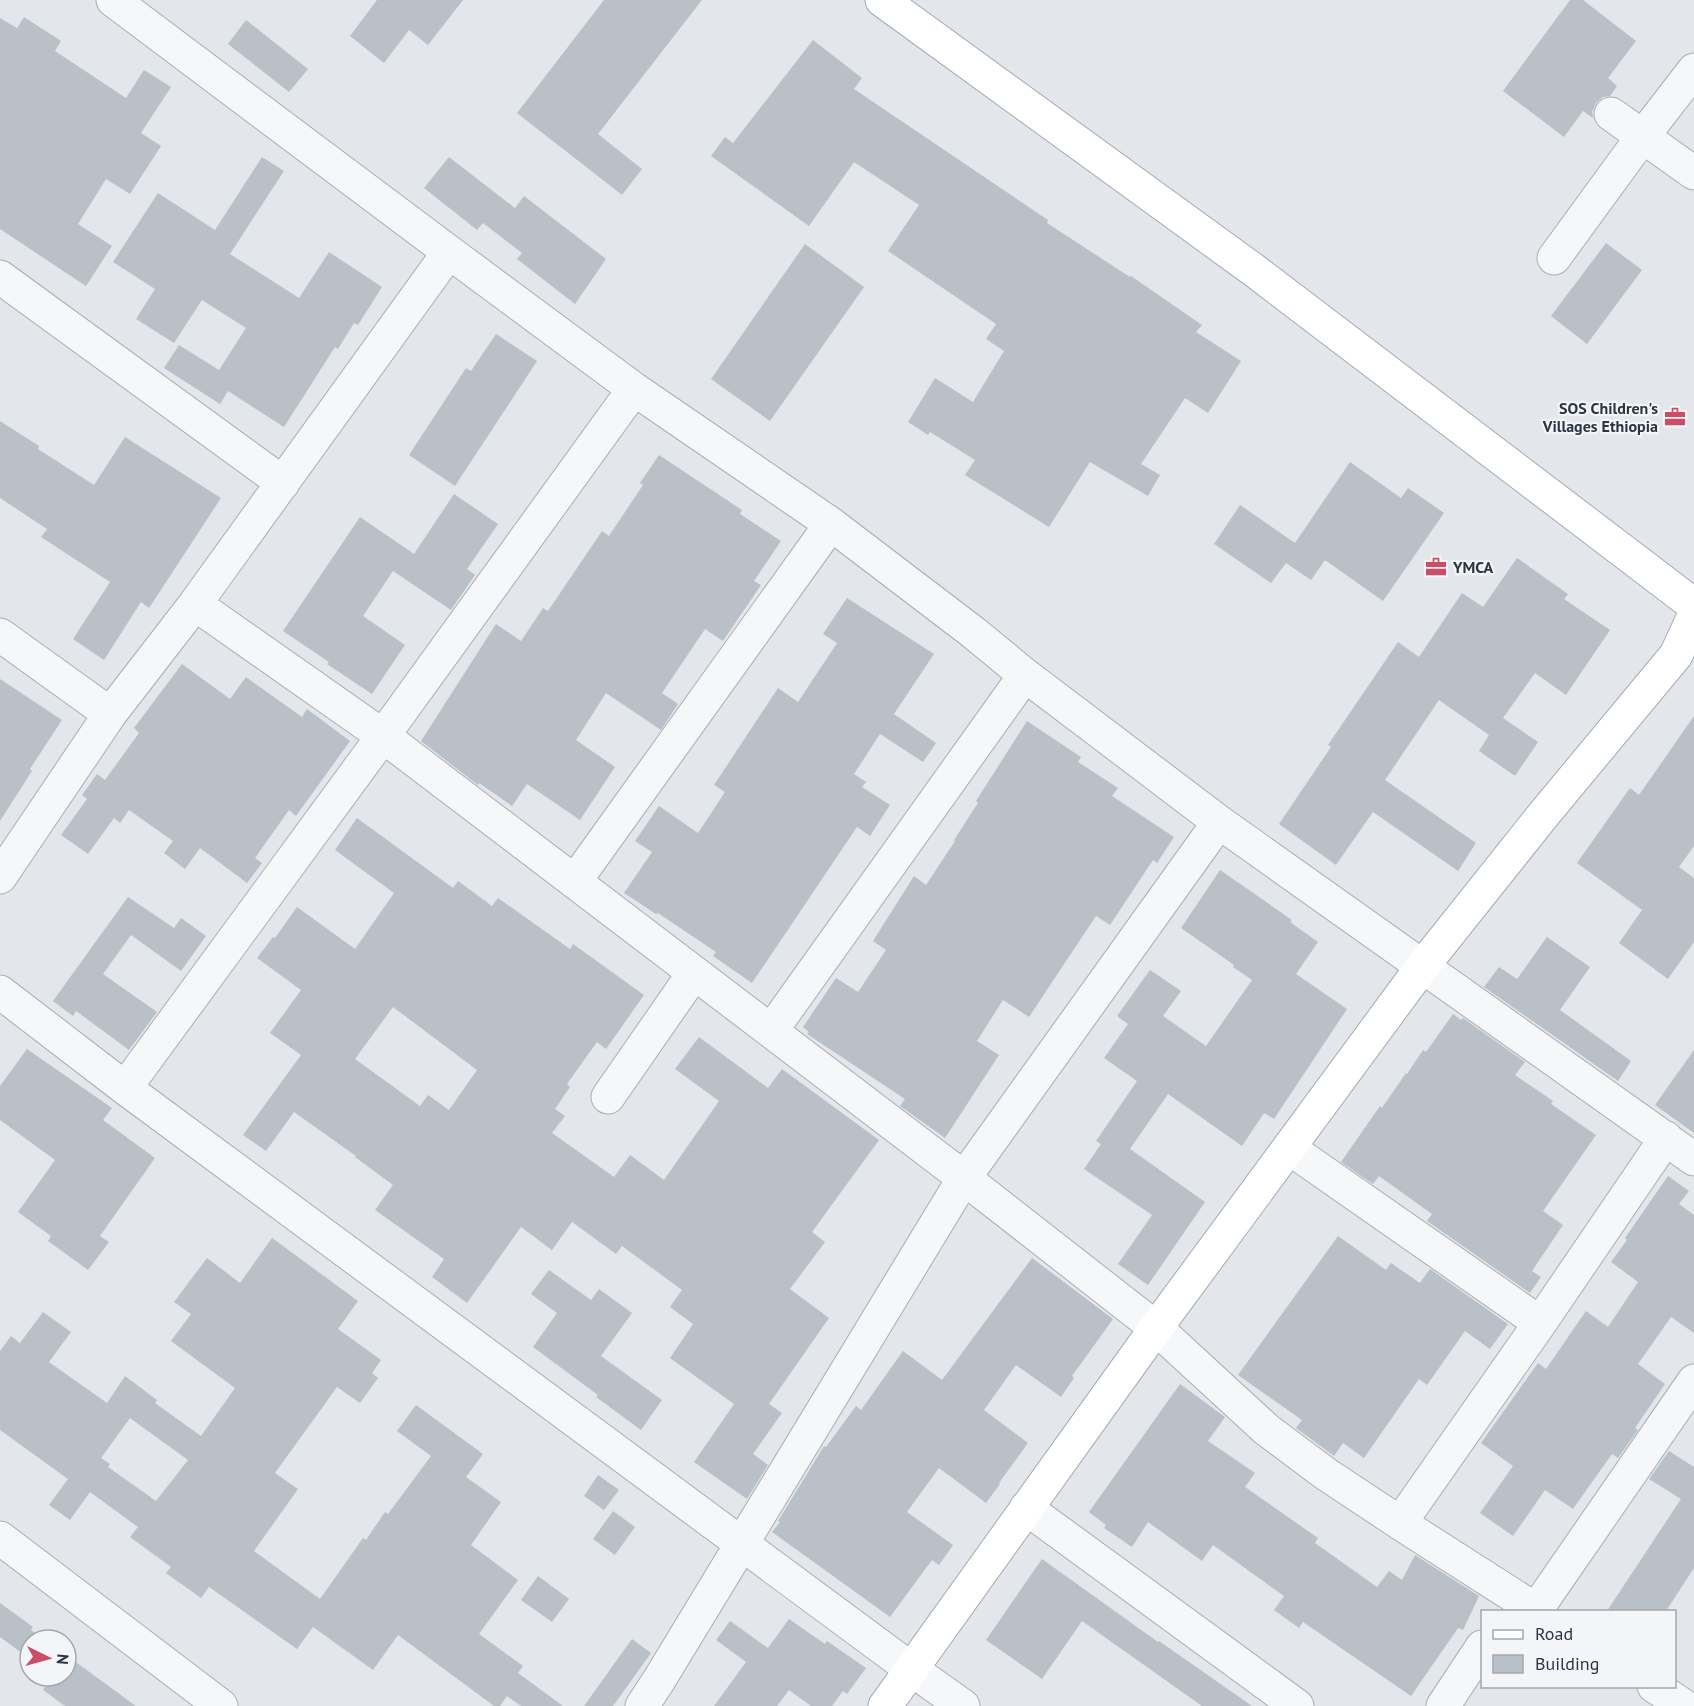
<svg xmlns="http://www.w3.org/2000/svg" width="1694" height="1706" font-family="'PT Sans',sans-serif">
  <style>
    .building { fill: #bac0c7; fill-rule: evenodd }
    .lines { fill: none; stroke-linecap: round; stroke-linejoin: round }
    .minor-casing { stroke: #a8adb5; stroke-width: 35 }
    .major-casing { stroke: #a3abb6; stroke-width: 35 }
    .minor { stroke: #f6f7f9; stroke-width: 33 }
    .major { stroke: #fff; stroke-width: 33 }
    .labels { text-anchor: middle; stroke-width: 4.5; stroke-linejoin: round; paint-order: stroke }
    .poi-label { font-size: 16px; font-weight: bold; fill: #2b3542; stroke: #f3f5f8; text-anchor: end }
  </style>
  <rect width="100%" height="100%" fill="#e3e6eb"/>
  <path class="building" d="M 377,0 L 463,0 L 428,45 L 409,30 L 384,63 L 350,36 Z
    M 604,0 L 702,0 L 598,134 L 642,169 L 622,195 L 517,113 Z
    M 1570,0 L 1583,0 L 1636,41 L 1608,78 L 1617,86 L 1610,96 L 1603,97 L 1596,103 L 1592,112 L 1593,118 L 1583,111 L 1564,137 L 1503,91 Z
    M 24,17 L 61,41 L 55,51 L 126,98 L 144,70 L 171,87 L 141,133 L 161,146 L 130,194 L 106,179 L 78,224 L 112,246 L 86,286 L 0,229 L 0,18 L 17,28 Z
    M 246,20 L 308,69 L 289,92 L 228,44 Z
    M 813,40 L 862,78 L 854,89 L 1048,220 L 1047,223 L 1130,277 L 1131,276 L 1202,325 L 1196,332 L 1241,361 L 1208,413 L 1185,398 L 1141,464 L 1160,475 L 1148,496 L 1090,462 L 1049,527 L 965,475 L 975,460 L 930,432 L 928,435 L 908,422 L 935,378 L 973,402 L 1004,351 L 986,339 L 996,324 L 888,251 L 919,205 L 854,162 L 809,226 L 711,156 L 725,137 L 733,143 Z
    M 262,157 L 284,171 L 230,254 L 299,298 L 329,252 L 382,287 L 358,325 L 354,323 L 338,349 L 335,347 L 284,427 L 228,391 L 220,404 L 164,368 L 179,345 L 219,370 L 246,328 L 202,300 L 174,343 L 136,319 L 155,289 L 113,262 L 158,193 L 215,230 Z
    M 449,157 L 515,208 L 524,196 L 606,259 L 575,304 L 517,259 L 522,253 L 483,223 L 477,230 L 424,188 Z
    M 1606,243 L 1642,270 L 1587,344 L 1551,316 Z
    M 805,244 L 864,287 L 770,421 L 711,379 Z
    M 496,334 L 537,361 L 455,486 L 409,455 L 466,368 L 471,371 Z
    M 0,421 L 39,446 L 38,449 L 94,485 L 125,437 L 221,498 L 149,608 L 141,602 L 104,660 L 73,639 L 110,582 L 41,537 L 47,529 L 0,498 Z
    M 659,455 L 742,510 L 740,514 L 781,541 L 754,581 L 761,585 L 723,641 L 705,629 L 662,693 L 678,704 L 661,730 L 606,693 L 576,740 L 615,767 L 580,820 L 527,784 L 512,806 L 479,783 L 478,785 L 421,741 L 496,624 L 521,641 L 543,608 L 548,611 L 602,531 L 609,536 L 643,485 L 640,483 Z
    M 1350,462 L 1401,498 L 1408,488 L 1444,513 L 1383,601 L 1325,560 L 1311,580 L 1286,563 L 1271,583 L 1214,544 L 1240,505 L 1295,543 Z
    M 454,494 L 498,524 L 467,569 L 475,575 L 451,610 L 393,571 L 363,616 L 405,645 L 372,694 L 327,664 L 329,662 L 283,631 L 360,517 L 414,554 Z
    M 1517,558 L 1568,594 L 1564,599 L 1610,630 L 1566,695 L 1535,673 L 1503,718 L 1538,742 L 1515,776 L 1479,751 L 1489,735 L 1439,700 L 1385,780 L 1476,843 L 1458,871 L 1373,812 L 1336,865 L 1279,824 L 1331,747 L 1328,745 L 1398,642 L 1419,657 L 1462,593 L 1483,607 Z
    M 847,598 L 934,654 L 894,714 L 936,743 L 923,762 L 880,734 L 854,774 L 866,782 L 862,787 L 890,805 L 870,836 L 857,827 L 752,983 L 713,956 L 716,952 L 658,913 L 656,914 L 624,893 L 652,852 L 635,841 L 659,806 L 698,833 L 725,792 L 714,785 L 778,688 L 798,702 L 837,643 L 823,634 Z
    M 182,664 L 230,699 L 246,677 L 302,717 L 307,709 L 350,741 L 296,816 L 289,810 L 255,858 L 262,863 L 247,883 L 200,848 L 185,869 L 164,853 L 173,841 L 129,810 L 120,823 L 114,818 L 88,854 L 61,835 L 87,799 L 82,795 L 97,774 L 105,780 L 139,733 L 134,728 Z
    M 0,679 L 62,720 L 30,769 L 32,771 L 0,821 Z
    M 1694,716 L 1694,846 L 1679,867 L 1694,878 L 1694,942 L 1668,979 L 1619,943 L 1642,910 L 1577,863 L 1630,788 L 1639,795 Z
    M 1027,721 L 1081,757 L 1078,762 L 1118,788 L 1112,796 L 1174,837 L 1157,863 L 1153,860 L 1110,925 L 1096,916 L 1029,1017 L 1003,1000 L 977,1041 L 999,1055 L 945,1138 L 900,1106 L 905,1099 L 807,1034 L 809,1032 L 803,1027 L 836,978 L 858,992 L 886,950 L 873,941 L 914,876 L 926,885 L 955,841 L 954,840 L 978,803 L 976,801 Z
    M 357,818 L 453,888 L 458,881 L 492,906 L 498,898 L 570,949 L 573,944 L 644,995 L 606,1049 L 597,1042 L 567,1084 L 570,1087 L 555,1109 L 565,1116 L 552,1133 L 614,1177 L 630,1155 L 664,1180 L 719,1101 L 675,1069 L 699,1037 L 768,1088 L 782,1069 L 879,1140 L 812,1232 L 825,1242 L 790,1289 L 829,1318 L 769,1404 L 782,1413 L 753,1454 L 768,1465 L 747,1499 L 694,1462 L 734,1404 L 670,1358 L 693,1324 L 670,1307 L 682,1290 L 622,1246 L 616,1254 L 572,1222 L 552,1250 L 521,1227 L 467,1303 L 432,1277 L 444,1259 L 375,1210 L 393,1185 L 355,1157 L 356,1156 L 294,1112 L 266,1151 L 243,1135 L 301,1055 L 270,1033 L 301,990 L 257,958 L 273,937 L 275,938 L 297,907 L 355,949 L 394,893 L 335,850 ZM 393,1007 L 477,1070 L 449,1110 L 428,1095 L 420,1106 L 355,1059 Z
    M 1220,870 L 1292,920 L 1290,922 L 1318,942 L 1296,974 L 1347,1009 L 1274,1119 L 1264,1113 L 1242,1146 L 1168,1094 L 1130,1149 L 1205,1202 L 1148,1285 L 1118,1264 L 1152,1215 L 1084,1169 L 1101,1144 L 1096,1141 L 1137,1081 L 1104,1058 L 1128,1024 L 1117,1016 L 1150,970 L 1181,991 L 1163,1016 L 1206,1046 L 1252,980 L 1233,967 L 1234,965 L 1181,928 Z
    M 128,897 L 174,928 L 181,918 L 206,936 L 181,971 L 131,935 L 103,974 L 157,1012 L 129,1050 L 76,1011 L 73,1016 L 53,1001 Z
    M 1547,937 L 1590,967 L 1560,1010 L 1631,1061 L 1618,1081 L 1484,987 L 1499,967 L 1517,979 Z
    M 1453,1014 L 1461,1020 L 1463,1018 L 1525,1062 L 1515,1075 L 1553,1101 L 1551,1104 L 1596,1135 L 1543,1211 L 1563,1225 L 1532,1271 L 1541,1277 L 1530,1293 L 1427,1221 L 1432,1214 L 1379,1176 L 1373,1184 L 1341,1162 L 1380,1106 L 1382,1108 L 1406,1073 L 1407,1074 L 1423,1050 L 1426,1052 Z
    M 27,1049 L 112,1108 L 103,1120 L 155,1158 L 100,1236 L 109,1242 L 88,1270 L 48,1241 L 51,1236 L 18,1212 L 55,1160 L 0,1120 L 0,1086 Z
    M 1694,1050 L 1694,1133 L 1655,1105 Z
    M 1668,1176 L 1689,1191 L 1679,1204 L 1694,1215 L 1694,1333 L 1671,1317 L 1638,1364 L 1665,1384 L 1635,1428 L 1638,1430 L 1618,1458 L 1612,1454 L 1573,1509 L 1545,1490 L 1513,1536 L 1480,1513 L 1513,1466 L 1481,1443 L 1538,1363 L 1546,1369 L 1586,1311 L 1608,1327 L 1638,1282 L 1611,1262 L 1627,1240 L 1625,1238 Z
    M 1338,1236 L 1386,1270 L 1391,1263 L 1420,1283 L 1430,1269 L 1508,1324 L 1490,1349 L 1465,1331 L 1427,1385 L 1419,1379 L 1364,1458 L 1343,1443 L 1334,1456 L 1296,1428 L 1302,1420 L 1238,1375 Z
    M 272,1238 L 358,1301 L 338,1329 L 381,1360 L 372,1373 L 378,1378 L 360,1403 L 337,1387 L 275,1473 L 298,1489 L 254,1551 L 320,1599 L 363,1538 L 366,1540 L 385,1512 L 388,1514 L 431,1456 L 397,1431 L 416,1405 L 483,1454 L 466,1477 L 501,1502 L 471,1545 L 518,1580 L 479,1634 L 523,1666 L 518,1673 L 563,1706 L 521,1706 L 507,1696 L 500,1706 L 494,1706 L 398,1635 L 373,1670 L 313,1627 L 297,1649 L 209,1587 L 201,1598 L 166,1573 L 171,1567 L 130,1537 L 138,1527 L 90,1492 L 70,1520 L 49,1505 L 68,1479 L 0,1430 L 0,1351 L 11,1336 L 20,1343 L 43,1312 L 71,1332 L 49,1362 L 107,1403 L 125,1376 L 157,1400 L 155,1403 L 201,1436 L 235,1388 L 171,1341 L 191,1314 L 174,1302 L 207,1258 L 240,1283 ZM 130,1418 L 188,1460 L 156,1501 L 108,1467 L 110,1464 L 101,1458 Z
    M 1032,1258 L 1113,1319 L 1072,1376 L 1074,1378 L 1061,1397 L 1016,1365 L 984,1410 L 1028,1443 L 999,1483 L 1000,1484 L 986,1503 L 939,1468 L 907,1512 L 953,1545 L 939,1565 L 932,1560 L 890,1617 L 772,1532 L 780,1522 L 778,1521 L 824,1446 L 826,1447 L 856,1406 L 861,1410 L 903,1351 L 942,1380 Z
    M 549,1270 L 591,1300 L 599,1289 L 632,1313 L 601,1356 L 662,1400 L 641,1430 L 596,1397 L 598,1395 L 533,1347 L 557,1313 L 531,1294 Z
    M 1180,1384 L 1225,1417 L 1208,1441 L 1255,1473 L 1245,1487 L 1318,1538 L 1315,1543 L 1377,1587 L 1389,1571 L 1402,1580 L 1415,1555 L 1479,1596 L 1463,1630 L 1458,1628 L 1411,1696 L 1303,1622 L 1299,1628 L 1274,1610 L 1284,1596 L 1213,1545 L 1202,1561 L 1148,1522 L 1132,1547 L 1104,1528 L 1106,1525 L 1089,1512 Z
    M 1669,1451 L 1694,1467 L 1694,1568 L 1666,1611 L 1607,1611 L 1681,1499 L 1649,1479 Z
    M 598,1475 L 619,1490 L 604,1510 L 584,1496 Z
    M 613,1511 L 635,1527 L 615,1555 L 593,1539 Z
    M 1042,1559 L 1158,1642 L 1159,1641 L 1252,1706 L 1202,1706 L 1082,1621 L 1042,1679 L 986,1640 Z
    M 538,1576 L 569,1599 L 552,1622 L 521,1600 Z
    M 0,1603 L 33,1627 L 31,1630 L 45,1640 L 30,1640 L 30,1659 L 0,1637 Z
    M 789,1619 L 825,1644 L 827,1641 L 866,1668 L 847,1694 L 843,1691 L 832,1706 L 811,1706 L 789,1690 L 777,1706 L 714,1706 L 746,1662 L 716,1640 L 730,1621 L 768,1648 Z
    M 632,1639 L 651,1653 L 613,1706 L 584,1706 Z
    M 66,1655 L 136,1706 L 65,1706 L 43,1690 L 53,1676 L 66,1676 Z"/>
  <g class="lines">
    <defs>
      <path id="minor" d="M 113,0 L 449,252 L 634,389 L 831,524 L 974,633 L 1025,675 L 1219,822 L 1694,1159
        M 1611,114 L 1694,173
        M 1554,258 L 1643,136 L 1694,70
        M 0,277 L 283,483
        M 195,604 L 383,736 L 964,1178 L 1156,1328 L 1267,1430 L 1326,1474 L 1400,1523
        M 0,635 L 110,714
        M 0,877 L 110,714 L 195,604 L 449,252
        M 575,881 L 831,524
        M 0,992 L 125,1088 L 911,1669 L 963,1706
        M 771,1031 L 1025,675
        M 125,1088 L 383,736 L 634,389
        M 608,1097 L 694,973
        M 1289,1148 L 1540,1323
        M 1026,1508 L 1297,1706
        M 0,1538 L 221,1706
        M 1536,1610 L 1694,1381
        M 1539,1612 L 1400,1523 L 1540,1323 L 1666,1138
        M 1654,1686 L 1684,1706
        M 642,1706 L 659,1680 L 964,1178 L 1219,822
        M 1443,1706 L 1482,1647"/>
      <path id="major" d="M 882,0 L 1255,271 L 1694,605
        M 885,1706 L 1156,1328 L 1422,967 L 1544,814 L 1676,655 L 1694,616"/>
    </defs>
    <use href="#minor" class="minor-casing"/>
    <use href="#major" class="major-casing"/>
    <use href="#minor" class="minor"/>
    <use href="#major" class="major"/>
  </g>
  <defs>
    <symbol id="office-bare" viewBox="-9 -9 18 18"><path d="M-6-3h4V-5.5h4V-3h4V5H-6ZM-1-4.5V-3h2v-1.5ZM-6 0V1H6V0Z" fill="#ca4e65" stroke="#f3f5f8" stroke-width="2.5" paint-order="stroke"/></symbol>
  </defs>
  <g fill-rule="evenodd">
    <use href="#office-bare" x="1660" y="402" width="30" height="30"/>
    <use href="#office-bare" x="1421" y="552" width="30" height="30"/>
  </g>
  <g class="labels">
    <g class="poi-label">
      <text x="1658" y="414">SOS Children's<tspan x="1658" dy="18">Villages Ethiopia</tspan></text>
      <text x="1453" y="573" text-anchor="start">YMCA</text>
    </g>
  </g>
  <rect x="1481" y="1610" width="195" height="78" fill="#f3f5f8" stroke="#a3a8af" stroke-width="1.5"/>
  <rect x="1493" y="1630" width="30" height="9" fill="#ffffff" stroke="#a3a8af" stroke-width="1.5"/>
  <text x="1535" y="1640" font-size="18" fill="#2b3542">Road</text>
  <rect x="1493" y="1655" width="30" height="18" fill="#bac0c7" stroke="#a3a8af" stroke-width="1.5"/>
  <text x="1535" y="1670" font-size="18" fill="#2b3542">Building</text>
  <g transform="translate(48 1658) rotate(95)"><circle r="28" fill="#f3f5f8" stroke="#a3a8af" stroke-width="1.5"/>
  <path d="M0-4.5L10 22L0 15L-10 22Z" fill="#ca4e65"/>
  <text y="-9" font-size="16" font-weight="bold" text-anchor="middle" fill="#2b3542">N</text>
  </g>
</svg>
